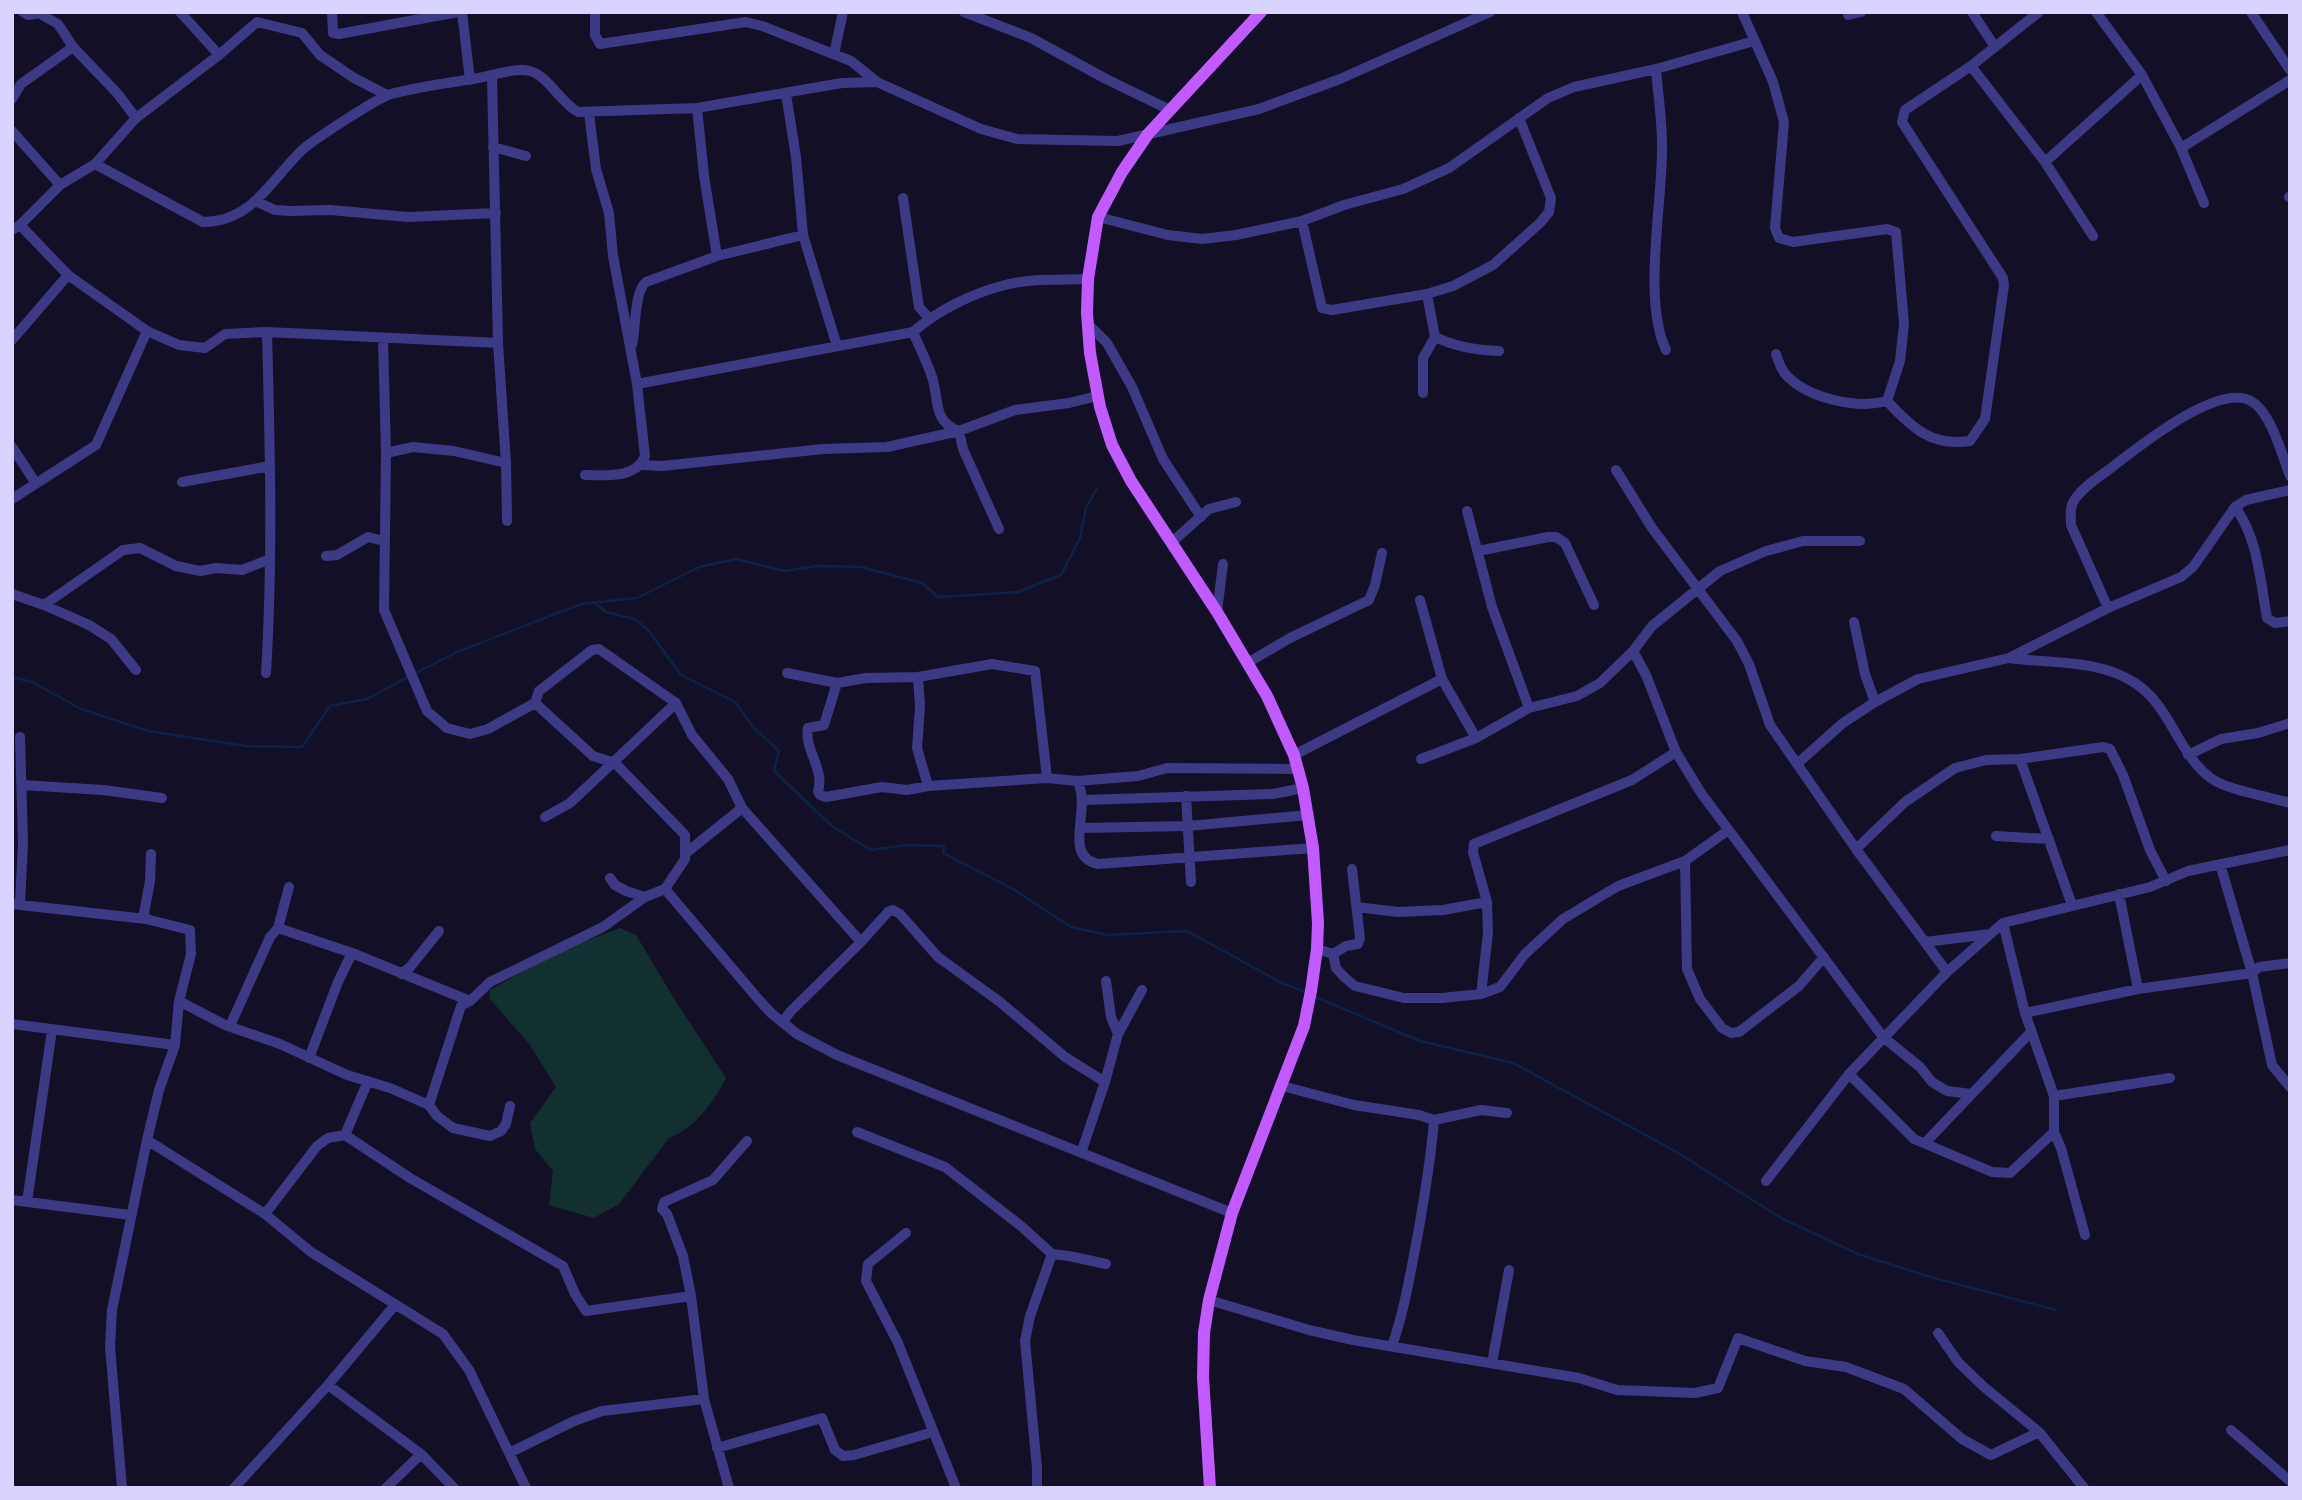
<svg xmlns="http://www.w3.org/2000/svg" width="2302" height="1500" font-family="'Golos Text',sans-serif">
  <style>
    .green { fill: #12302f }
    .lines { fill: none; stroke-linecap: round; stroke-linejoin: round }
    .stream { stroke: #0c2248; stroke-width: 2.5 }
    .minor { stroke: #3d3a85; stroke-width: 10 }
    .major { stroke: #c25bff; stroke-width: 12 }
  </style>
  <rect width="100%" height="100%" fill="#130f26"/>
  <path class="green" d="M 620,928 L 636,935 L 673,997 L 726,1078 C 715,1101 694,1129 669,1138 L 619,1204 L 594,1218 L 549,1205 L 553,1171 L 535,1149 L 530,1123 L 556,1087 L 530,1045 L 489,998 L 490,990 L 562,950 Z"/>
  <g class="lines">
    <path class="stream" d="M 595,603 L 606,612 L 635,619 L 649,631 L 681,675 L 735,702 L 754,728 L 779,751 L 774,771 L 833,827 L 871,850 L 906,845 L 944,846 L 943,853 L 1013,889 L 1071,927 L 1108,935 L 1187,931 L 1282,983 L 1307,993
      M 414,674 L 457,652 L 581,604 L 637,598 L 699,567 L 736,559 L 785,571 L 817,566 L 861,567 L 922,583 L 938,597 L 1018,592 L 1061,575 L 1080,538 L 1086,508 L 1097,488
      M 12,677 L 32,682 L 81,709 L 148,731 L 246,746 L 302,747 L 330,706 L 367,699 L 408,677
      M 1313,996 L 1420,1041 L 1513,1063 L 1675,1151 L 1781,1218 L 1858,1254 L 1927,1276 L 2056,1310"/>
    <path class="minor" d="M 23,12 L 28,15 L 47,12
      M 180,12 L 219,55
      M 332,12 L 333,33 L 339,34 L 458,12
      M 462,12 L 470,80
      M 595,12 L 595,35 L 600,44 L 746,22 L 762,26 L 851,61 L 877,82
      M 964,12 L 1031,38 L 1106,79 L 1170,110
      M 1742,12 L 1773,82 L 1784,122 L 1775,228 L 1779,238 L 1793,242 L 1887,229 L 1896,232 L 1904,324 L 1900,361 L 1887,401
      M 1972,12 L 1995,47
      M 2096,12 L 2142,75 L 2181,148 L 2204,203
      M 2251,12 L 2290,70
      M 1848,15 L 1861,12
      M 73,47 L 117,93 L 136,118
      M 834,54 L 843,12
      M 1971,66 L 2045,162 L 2093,236
      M 1656,69 C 1658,94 1662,120 1662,145 C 1663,202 1642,299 1666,350
      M 492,77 L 498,343 L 506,463 L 507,521
      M 786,94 L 796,157 L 803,235 L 837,346
      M 12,99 L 21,84 L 73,47 L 58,24 L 42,15
      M 697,108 L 704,176 L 717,256
      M 12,131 L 60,185
      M 493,147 L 526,156
      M 2181,148 L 2290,80
      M 2045,162 L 2142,75
      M 95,164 L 203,222 C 252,222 270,181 302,150 C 313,140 375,100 388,95 C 409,88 449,83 472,79 C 489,77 514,67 530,71 C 548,76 560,102 578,112 L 697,108 L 842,83 L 877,82 L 981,129 L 1017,139 L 1118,141 L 1259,109 L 1340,79 L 1490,12
      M 2289,197 L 2290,197
      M 903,198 L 919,307 L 929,318
      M 255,201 L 275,210 L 290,211 L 330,210 L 408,217 L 496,213
      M 1098,217 L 1168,235 L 1202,239 L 1236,235 L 1302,221 L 1344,205 L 1403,189 L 1449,168 L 1548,98 L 1574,87 L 1656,69 L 1754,41
      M 1302,221 L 1322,308 L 1332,310 L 1427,294 L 1453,286 L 1493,265 L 1540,223 L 1549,212 L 1551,198 L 1519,118
      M 20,225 L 68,275 L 147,331 L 179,345 L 205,348 L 225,334 L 267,332 L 498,343
      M 12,230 L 20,225 L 60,185 L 95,164 L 136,118 L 219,55 L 257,22 L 302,33 L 320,55 L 354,78 L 387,95
      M 1088,324 L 1107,343 L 1132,387 L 1163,459 L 1201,517
      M 913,332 C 919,346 926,360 931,374 C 940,397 931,421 959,431 L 963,449 L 999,529
      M 1435,337 C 1457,347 1475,350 1499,351
      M 383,339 L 386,453 L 384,610 L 427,711 L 447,728 L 470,734 L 488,729 L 535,703 L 539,691 L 592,650 L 599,649 L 676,703 L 692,735 L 728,779 L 742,808 L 861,942
      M 12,340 L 68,275
      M 632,345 C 636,329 634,292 646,282 L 717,256 L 803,235
      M 1776,354 C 1779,363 1782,372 1789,378 C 1812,399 1857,409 1887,401
      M 637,384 L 913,332 C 938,310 973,293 1005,285 C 1031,278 1061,280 1088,279
      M 1423,393 L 1423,358 L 1435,337 L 1427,294
      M 1887,401 C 1912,428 1932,447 1970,441 L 1985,419 L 2004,285 L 2003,278 L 1902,122 L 1905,110 L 1971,66 L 2039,12
      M 12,447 L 35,482
      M 386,453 L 413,447 L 454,451 L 506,463
      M 642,465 L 662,466 L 823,449 L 887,447 L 959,431 L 1015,410 L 1069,403 L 1097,396
      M 1616,470 L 1652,528 L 1737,641 L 1749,664 L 1770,725 L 1856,849 L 1947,972
      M 585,475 C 606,475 636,479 645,456 L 637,384 L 613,256 L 609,213 L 596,169 L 589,113
      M 182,482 L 270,466
      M 12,499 L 96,445 L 147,331
      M 2235,507 C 2258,538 2260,580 2267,618 L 2275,623 L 2290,621
      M 1467,511 L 1492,607 L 1529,708
      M 1172,542 L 1209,509 L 1236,502
      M 1478,551 L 1548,537 L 1556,537 L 1565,543 L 1594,605
      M 326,556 L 337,555 L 368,537 L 384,541
      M 12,594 L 44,605 L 123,550 L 140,548 L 176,566 L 200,571 L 216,568 L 242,570 L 270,559
      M 44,605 L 89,625 L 111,639 L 136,670
      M 2108,608 L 2071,525 C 2071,515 2069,507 2075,499 C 2084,486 2099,477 2111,468 C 2137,448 2218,382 2251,401 C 2271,412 2282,455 2290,476
      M 1217,612 L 1223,564
      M 1854,622 L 1865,674 L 1875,702
      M 1633,651 L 1646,675 L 1676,752 L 1701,793 L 1883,1037 L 1920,1067 L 1932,1082 L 1947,1091 L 1971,1094
      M 2010,658 C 2052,664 2098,659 2135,683 C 2171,706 2178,755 2212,779 C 2228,790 2270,797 2290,803
      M 1249,662 L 1290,638 L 1369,600 L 1375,585 L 1382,553
      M 266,673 C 273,559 270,445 267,332
      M 787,673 L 837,683
      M 918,677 L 920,706 L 917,748 L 928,786
      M 1442,679 L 1476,738
      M 535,703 L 593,756 L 615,763 L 685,835 L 685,859 L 665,889 L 645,897 L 626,891 L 615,885 L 610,878
      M 1294,755 L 1442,679 L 1420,600
      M 2188,755 L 2221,739 L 2258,733 L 2290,723
      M 1421,759 L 1476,738 L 1529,708 L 1577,696 L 1600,683 L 1633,651 L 1652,626 L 1720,571 L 1766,551 L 1803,541 L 1860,541
      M 2020,759 L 2072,905
      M 1798,763 L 1843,723 L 1875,702 L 1918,679 L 2009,658 L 2108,608 L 2181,577 L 2193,567 L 2235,507 L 2246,500 L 2290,490
      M 1047,778 L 1035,671 L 992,664 L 918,677 L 866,678 L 837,683 L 824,725 L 808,728 C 804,750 825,769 818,791 L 820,795 L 826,797 L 882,787 L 907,790 L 928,786 L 1047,778 L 1077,781 L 1138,776 L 1167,768 L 1298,769
      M 1077,781 C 1093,807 1061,856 1098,864 L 1313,848
      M 22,785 L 103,790 L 162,798
      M 1186,796 L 1191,882
      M 1083,800 L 1273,794 L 1303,788
      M 545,817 L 570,803 L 676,703
      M 1081,828 L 1188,826 L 1308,815
      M 1996,836 L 2049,839
      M 1856,849 L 1905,802 L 1955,768 L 1986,760 L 2020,759 L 2103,747 L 2110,749 L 2123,775 L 2150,850 L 2166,881
      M 686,853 L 742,808
      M 1685,861 L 1687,969 L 1700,999 L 1722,1028 L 1731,1033 L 1739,1032 L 1799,986 L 1824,957
      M 2220,864 L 2252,973 L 2272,1065 L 2290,1087
      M 665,889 L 759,1000 L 771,1013 L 797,1034 L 837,1055 L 1232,1213
      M 2119,894 L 2138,989
      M 20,903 L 23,843 L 20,737
      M 12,904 L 146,919 L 190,930 L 191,954 L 179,1001 L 175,1045 L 159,1090 L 147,1140 L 112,1310 L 110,1347 L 122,1488
      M 1357,907 L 1398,912 L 1443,910 L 1487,902
      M 146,919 L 144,913 L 150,881 L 151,854
      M 278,928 L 352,953 L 470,1001
      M 1925,942 L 1990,934
      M 1317,949 L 1333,954 L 1336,968 L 1344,977 L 1355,986 L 1404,998 L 1442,998 L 1481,994 L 1500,987 L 1525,954 L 1563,919 L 1618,886 L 1685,861 L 1727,831
      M 1333,954 L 1346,946 L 1358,944 L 1360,938 L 1352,869
      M 401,974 L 410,967 L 439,931
      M 1106,981 L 1111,1017 L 1118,1034
      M 1481,994 L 1488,933 L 1487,902 L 1473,852 L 1474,844 L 1632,780 L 1676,752
      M 179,1001 L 225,1025 L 280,1044 L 347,1075 L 390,1088 L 429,1105 L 437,1116 L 453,1128 L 490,1136 L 501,1131 L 506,1124 L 510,1106
      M 2025,1013 L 2138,989 L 2252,973 L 2259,967 L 2290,963
      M 783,1022 L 790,1012 L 861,942 L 888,912 L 893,910 L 900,914 L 938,957 L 1000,1002 L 1065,1057 L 1105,1082
      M 12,1024 L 175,1045
      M 230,1026 L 270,937 L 278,928 L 289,887
      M 309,1058 L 338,982 L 352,953
      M 1849,1074 L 1914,1139 L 1992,1172 L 2010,1173 L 2054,1132 L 2054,1096 L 2025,1013 L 2003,923
      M 1282,1086 L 1354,1105 L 1419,1115 L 1434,1120 L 1481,1110 L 1507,1113
      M 2054,1096 L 2170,1078
      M 429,1105 L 461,1006 L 470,1001 L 490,982 L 603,927 L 645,897
      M 857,1132 L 945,1167 L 1021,1226 L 1052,1254 L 1069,1256 L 1106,1264
      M 2054,1132 L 2061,1148 L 2085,1235
      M 345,1135 L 368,1081
      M 147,1140 L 265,1214 L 311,1252 L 443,1334 L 469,1370 L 526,1488
      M 1925,1143 L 2031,1032
      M 1081,1153 L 1105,1082 L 1118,1034 L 1142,990
      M 1766,1181 L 1849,1074 L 1947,972 L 2003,923 L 2150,887 L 2188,871 L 2290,850
      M 12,1200 L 130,1215
      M 27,1202 L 52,1030
      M 265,1214 L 317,1146 L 328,1138 L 345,1135 L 410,1178 L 563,1266 L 575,1294 L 586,1311 L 691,1296
      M 906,1233 L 868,1264 L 866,1281 L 898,1343 L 956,1488
      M 1209,1300 L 1309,1330 L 1353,1340 L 1579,1378 L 1617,1390 L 1695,1393 L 1718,1388 L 1738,1338 L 1805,1361 L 1846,1367 L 1904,1389 L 1962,1439 L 1991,1455 L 2039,1432
      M 1938,1333 L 1958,1362 L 1984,1387 L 2039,1432 L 2084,1488
      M 1392,1346 C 1404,1312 1410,1275 1417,1239 C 1424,1200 1431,1160 1434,1120
      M 1492,1363 L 1509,1270
      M 328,1385 L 421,1454 L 454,1488
      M 2231,1430 L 2290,1481
      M 717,1448 L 822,1418 L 835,1450 L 843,1456 L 854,1455 L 933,1432
      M 509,1453 L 574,1421 L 602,1411 L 704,1399
      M 234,1488 L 328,1385 L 395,1305
      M 386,1488 L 421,1454
      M 729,1488 L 704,1399 L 691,1296 L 683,1256 L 667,1214 L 662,1209 L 664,1202 L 713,1180 L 747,1141
      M 1037,1488 L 1037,1468 L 1025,1341 L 1030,1316 L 1052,1254"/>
    <path class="major" d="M 1210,1488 L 1203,1377 L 1204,1333 L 1209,1300 L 1232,1213 L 1304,1026 L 1311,991 L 1317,949 L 1318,923 L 1313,848 L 1303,788 L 1294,755 L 1267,696 L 1217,612 L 1131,481 L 1112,445 L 1100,407 L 1090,353 L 1087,313 L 1088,279 L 1098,217 L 1122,172 L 1148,134 L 1261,12"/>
  </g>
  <rect width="2302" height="1500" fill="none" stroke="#d9d4ff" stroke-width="28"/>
</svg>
